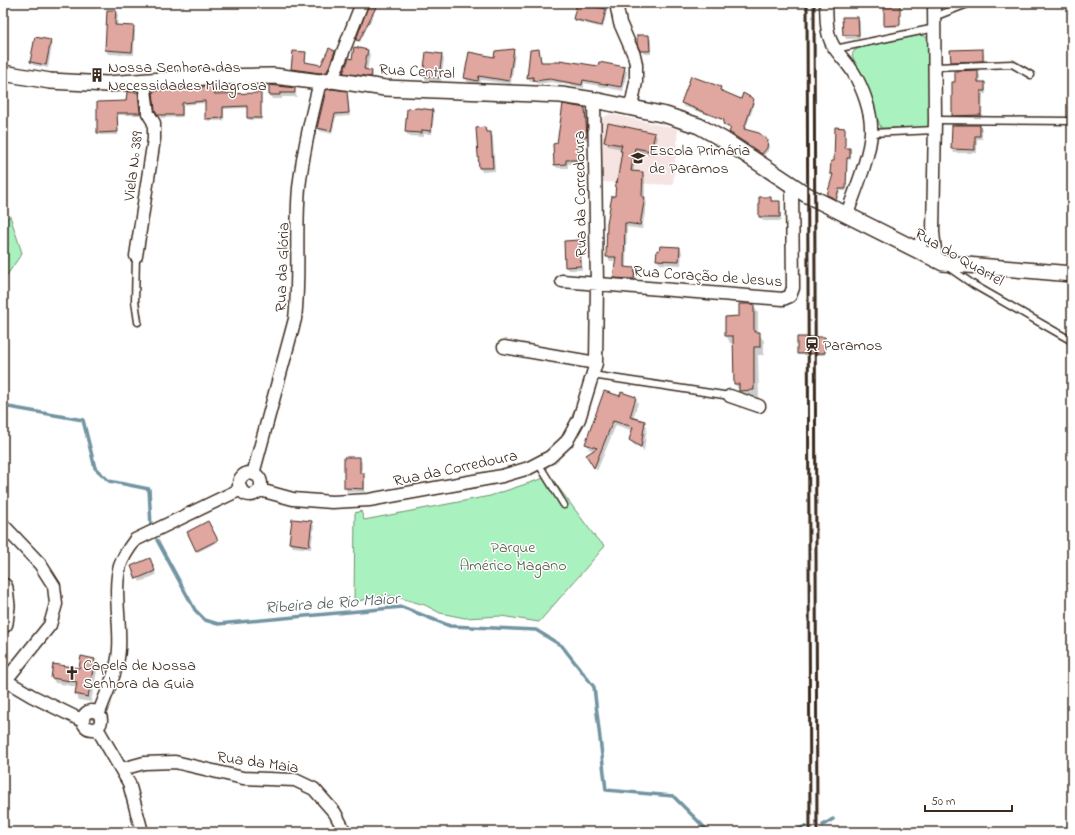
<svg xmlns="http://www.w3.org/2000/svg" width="1075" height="835" font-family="'Indie Flower',sans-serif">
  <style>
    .built { fill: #f6e4e2 }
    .green { fill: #a9f2c0; stroke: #728e6f }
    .shadow { fill: #0003 }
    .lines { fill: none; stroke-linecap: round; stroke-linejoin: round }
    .stream { stroke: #7294a1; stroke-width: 3.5 }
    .building { fill: #e0a6a0; stroke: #3b2a1e }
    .service-casing { stroke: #3b2a1e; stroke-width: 9 }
    .minor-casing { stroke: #3b2a1e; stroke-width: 15 }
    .tertiary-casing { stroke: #3b2a1e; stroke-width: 18 }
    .primary-casing { stroke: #3b2a1e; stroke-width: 22 }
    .service { stroke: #fff; stroke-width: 6 }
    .minor { stroke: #fff; stroke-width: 12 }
    .tertiary { stroke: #fff; stroke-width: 15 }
    .primary { stroke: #fff; stroke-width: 19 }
    .rail { stroke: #3b2a1e; stroke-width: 3 }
    .labels { text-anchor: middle; stroke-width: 3; stroke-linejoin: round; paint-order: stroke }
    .poi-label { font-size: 16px; fill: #3b2a1e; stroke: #fff; text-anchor: start }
    .street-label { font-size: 16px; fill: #3b2a1e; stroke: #fff }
    .park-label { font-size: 16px; fill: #565c46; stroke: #fff }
    .water-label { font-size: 17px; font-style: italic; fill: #565f5f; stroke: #fff }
  </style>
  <rect width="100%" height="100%" fill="#fff"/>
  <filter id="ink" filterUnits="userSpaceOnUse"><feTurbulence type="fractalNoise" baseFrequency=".025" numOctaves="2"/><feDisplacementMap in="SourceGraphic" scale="8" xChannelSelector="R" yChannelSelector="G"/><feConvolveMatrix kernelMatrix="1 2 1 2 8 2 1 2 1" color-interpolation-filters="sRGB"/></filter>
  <g filter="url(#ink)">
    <path class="built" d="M 610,114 L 678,129 L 673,185 L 603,182 L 598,133 L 600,123 L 604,117 Z"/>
    <path class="green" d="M 920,35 L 929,38 L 930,124 L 926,128 L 881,128 L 852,55 L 854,51 L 859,48 Z
      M 10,216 L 22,253 L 3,281 L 3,221 Z
      M 550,476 L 596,538 L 605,546 L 539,622 L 501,616 L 465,618 L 440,613 L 425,605 L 393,596 L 381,596 L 354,602 L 355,513 L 361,511 L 364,520 L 490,496 Z"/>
    <path class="shadow" d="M 328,3 L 341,3 L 340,5 Z
      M 370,3 L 379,3 L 360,42 L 357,40 Z
      M 578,3 L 598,3 L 597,7 L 605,9 L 607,12 L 603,28 L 575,21 L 574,19 Z
      M 899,6 L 900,27 L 886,27 L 885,25 Z
      M 115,11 L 118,15 L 117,27 L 133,27 L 135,31 L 134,55 L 108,54 L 106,50 Z
      M 858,18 L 860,22 L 860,39 L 846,39 L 844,35 Z
      M 649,36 L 651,40 L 651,54 L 644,54 L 641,50 Z
      M 50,41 L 52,45 L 48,68 L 33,65 L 31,62 Z
      M 513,50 L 515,54 L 511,84 L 481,80 L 480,84 L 468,82 L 465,78 L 495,58 Z
      M 539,50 L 542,63 L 624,68 L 627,72 L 623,91 L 584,83 L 584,88 L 552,82 L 537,84 L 535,81 L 530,81 L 528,77 Z
      M 982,50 L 984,54 L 985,64 L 954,65 L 952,62 Z
      M 367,51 L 370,54 L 367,71 L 371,71 L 373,75 L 372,80 L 346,76 L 344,72 L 353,61 Z
      M 334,52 L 336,55 L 328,74 L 322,75 L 294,71 L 292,69 L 306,53 L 306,63 L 321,67 Z
      M 442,55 L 444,59 L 441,82 L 426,80 L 424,76 Z
      M 977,71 L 980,75 L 980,83 L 984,83 L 986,87 L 986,94 L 983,94 L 982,119 L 955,119 L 953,115 L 956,83 Z
      M 270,86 L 294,89 L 297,97 L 282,97 L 282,99 L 272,99 L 270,95 Z
      M 213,87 L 215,95 L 260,94 L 262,120 L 249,120 L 248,108 L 224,109 L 224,121 L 208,121 L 206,103 L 183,105 L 183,117 L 161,118 L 156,110 Z
      M 720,88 L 721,91 L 742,100 L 753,100 L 755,103 L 745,130 L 768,141 L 769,144 L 768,151 L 763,156 L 731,135 L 731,129 L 725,127 L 725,121 L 683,106 L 682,103 Z
      M 347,92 L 348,95 L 350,116 L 336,117 L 332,134 L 320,131 L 318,128 Z
      M 137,93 L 141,115 L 118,115 L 118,135 L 100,135 L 98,133 Z
      M 585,109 L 587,113 L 588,140 L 579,140 L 579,164 L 568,164 L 568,168 L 557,168 L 555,164 L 558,144 Z
      M 432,111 L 434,114 L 432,134 L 424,134 L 424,137 L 408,136 L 406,132 Z
      M 980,126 L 982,130 L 982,139 L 977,139 L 977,153 L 954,153 L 952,149 Z
      M 485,128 L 487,133 L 491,133 L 493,137 L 495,171 L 482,172 L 480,168 L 477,129 Z
      M 844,128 L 845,149 L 850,149 L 851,151 L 851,160 L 847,159 L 846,191 L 840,191 L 837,201 L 828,195 L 834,176 L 831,173 Z
      M 655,134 L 657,138 L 654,155 L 637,152 L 633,172 L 643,173 L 645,177 L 645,198 L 647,203 L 642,229 L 627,227 L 626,268 L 635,269 L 637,273 L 636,283 L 617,282 L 614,277 L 616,261 L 610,261 L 607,257 L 623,154 L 622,149 L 608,146 L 605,141 Z
      M 760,198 L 770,198 L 773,202 L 779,202 L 781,206 L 781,221 L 763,221 L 760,217 Z
      M 579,241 L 581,245 L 582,270 L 568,270 L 566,267 Z
      M 680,248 L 682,252 L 681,265 L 660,264 L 657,260 Z
      M 753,305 L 758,313 L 758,333 L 764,341 L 764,355 L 758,355 L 759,398 L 745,399 L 735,384 L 734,344 L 730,343 L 726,335 L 740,317 Z
      M 825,338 L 825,355 L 799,355 L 798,354 Z
      M 621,397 L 636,398 L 638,403 L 633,419 L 645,422 L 647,427 L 644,451 L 633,444 L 630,439 L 633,431 L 616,425 L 597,471 L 588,456 L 595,451 L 589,449 L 586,444 Z
      M 345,458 L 359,458 L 362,462 L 362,474 L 365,478 L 365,492 L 347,492 L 345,488 Z
      M 312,522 L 314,526 L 311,549 L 293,547 L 290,543 Z
      M 208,523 L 218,542 L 198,552 L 188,533 Z
      M 151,563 L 156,575 L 140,582 L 132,567 Z
      M 94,660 L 98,666 L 91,702 L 79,700 L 76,694 L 77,687 L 55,683 L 52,677 L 80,670 Z"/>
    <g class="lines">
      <path class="stream" d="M 3,406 L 83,420 L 95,468 L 109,481 L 149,489 L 151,526
        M 157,540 L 195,610 L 205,620 L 218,624 L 402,607 L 450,626 L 536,630 L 562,646 L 594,687 L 606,790 L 673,796 L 709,832
        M 823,825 L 833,819
        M 797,830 L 805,826"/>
    </g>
    <path class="building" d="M 369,3 L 378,3 L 359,41 L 356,40 Z
      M 577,3 L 606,9 L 602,26 L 573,19 Z
      M 884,5 L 900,5 L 900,25 L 884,26 Z
      M 107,10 L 116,10 L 115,25 L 134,26 L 132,52 L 105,50 Z
      M 842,17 L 858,17 L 859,35 L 843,35 Z
      M 637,35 L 649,35 L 650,51 L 640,51 L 637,44 Z
      M 35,37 L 51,40 L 46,65 L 30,62 Z
      M 354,47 L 368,50 L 364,69 L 372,71 L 371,77 L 343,73 L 349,58 L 352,59 Z
      M 329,48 L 335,51 L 327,72 L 320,73 L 291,69 L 293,51 L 306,52 L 305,62 L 321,65 Z
      M 514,49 L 509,81 L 479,76 L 478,81 L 464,78 L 469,52 L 494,57 L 495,51 Z
      M 539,49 L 541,62 L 560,62 L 560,60 L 598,66 L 599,62 L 625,67 L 621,87 L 583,80 L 582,85 L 550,79 L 534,81 L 533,77 L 527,78 L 530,50 Z
      M 983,49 L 983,61 L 951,62 L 950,50 Z
      M 426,52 L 442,54 L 439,78 L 423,76 Z
      M 978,70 L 978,82 L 985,82 L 985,91 L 981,91 L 981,115 L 952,116 L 952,82 L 955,82 L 955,71 Z
      M 691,76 L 721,87 L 720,90 L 741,99 L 743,93 L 754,99 L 744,129 L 759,133 L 768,140 L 767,148 L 762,154 L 729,132 L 731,128 L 723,124 L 724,120 L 681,103 Z
      M 269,85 L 295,88 L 295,93 L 280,93 L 280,95 L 269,95 Z
      M 214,86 L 214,94 L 261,93 L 261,118 L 247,118 L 247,106 L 223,107 L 223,118 L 205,119 L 205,101 L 182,103 L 182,115 L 158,115 L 155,110 L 153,91 Z
      M 332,89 L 347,91 L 349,113 L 335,114 L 331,131 L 317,128 L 326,90 Z
      M 127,92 L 138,92 L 140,113 L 117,113 L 118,132 L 97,133 L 97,102 L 126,101 Z
      M 563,104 L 585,108 L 587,136 L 577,137 L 578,160 L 566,160 L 566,164 L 554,165 L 553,144 L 557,143 Z
      M 418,108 L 433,110 L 431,131 L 422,130 L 422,133 L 405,132 L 407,109 Z
      M 608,123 L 655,133 L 651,151 L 635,148 L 631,171 L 643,172 L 642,197 L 645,197 L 640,225 L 625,223 L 624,267 L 635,268 L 634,279 L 613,278 L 616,257 L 606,257 L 607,223 L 612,196 L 615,196 L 616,182 L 617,183 L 622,151 L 620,151 L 622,145 L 604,142 Z
      M 952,125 L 980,125 L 980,136 L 975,136 L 975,150 L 951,149 Z
      M 485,127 L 486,132 L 491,132 L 493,168 L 479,168 L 476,128 Z
      M 835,127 L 845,128 L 845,148 L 850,148 L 850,158 L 847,158 L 846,189 L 839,189 L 836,199 L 827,195 L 833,174 L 830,174 L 831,161 L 834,161 Z
      M 759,197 L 771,197 L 771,201 L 780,201 L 780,217 L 759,217 Z
      M 580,240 L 581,266 L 565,267 L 564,241 Z
      M 660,246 L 680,247 L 679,261 L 656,260 L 657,250 L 659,251 Z
      M 739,304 L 754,304 L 754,332 L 760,332 L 760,347 L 754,347 L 754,390 L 739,391 L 739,384 L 734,384 L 733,336 L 725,336 L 725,317 L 739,316 Z
      M 797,337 L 825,337 L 825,353 L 797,354 Z
      M 604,391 L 620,396 L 621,392 L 636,397 L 630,417 L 645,421 L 641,447 L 629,440 L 633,427 L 613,421 L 594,468 L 586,455 L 597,448 L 585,444 Z
      M 344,457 L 360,457 L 360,473 L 364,473 L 364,489 L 344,488 Z
      M 292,519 L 312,521 L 309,546 L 289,543 Z
      M 208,521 L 218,540 L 196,551 L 187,532 Z
      M 150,558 L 155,571 L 136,579 L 131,566 Z
      M 81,656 L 95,659 L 88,697 L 75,694 L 77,682 L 51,678 L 53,664 L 79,668 Z"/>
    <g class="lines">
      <defs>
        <path id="service" d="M 934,17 L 970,3
          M 835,49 L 935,28
          M 935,67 L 1012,64 L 1031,75
          M 935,120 L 1072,121
          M 871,133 L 935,130
          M 136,256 L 135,301 L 138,322
          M 948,267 L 974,285 L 1072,341
          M 592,375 L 730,396
          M 538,463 L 564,505"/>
        <path id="minor" d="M 616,3 L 620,23 L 634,55 L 636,64 L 636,82 L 631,107
          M 826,3 C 827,19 825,36 836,50 C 841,57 848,64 853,72 C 863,88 872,113 871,132 C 870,156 855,191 847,214
          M 934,3 L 935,120 L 933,232 L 936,260
          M 332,80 L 362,3
          M 913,249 L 933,232
          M 136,256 L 154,139 L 154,123 L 148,113 L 144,82
          M 562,281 L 783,299 L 790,296 L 793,288 L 792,186
          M 504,347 L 596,363
          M 730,396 L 759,406
          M239 484a11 11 0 1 1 22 0a11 11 0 1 1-22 0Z
          M 253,474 L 295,319 C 300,276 295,232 299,188 C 303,152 311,117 320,82
          M 260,490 L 293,499 L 332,502 L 369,500 L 502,476 L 529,468 L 550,457 L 567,441 L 579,419 L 596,363 L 597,284 L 594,100
          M 3,525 L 40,564 L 54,586 L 56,604 L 50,625 L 6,680
          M 3,679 L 32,696 L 83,721
          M83 720a9 9 0 1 1 18 0a9 9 0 1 1-18 0Z
          M 99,713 C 106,693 118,671 119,649 C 121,624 113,589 120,566 C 123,556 129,548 135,540 L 241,489
          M 97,728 L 129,783 L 142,832
          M 122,769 L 144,763 L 175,762 L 243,778 L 295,780 L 314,789 L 335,813 L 345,832"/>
        <path id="tertiary" d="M 3,73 L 50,81 L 107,84 L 205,77 L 274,76 L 320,82 L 332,80 L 385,88 L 561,95 L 594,100 L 666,115 L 699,126 L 724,140 L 807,195 L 943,263 L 1072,274"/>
        <path id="primary" d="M 3,588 L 5,606 L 3,623"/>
      </defs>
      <use href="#service" class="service-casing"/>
      <use href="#minor" class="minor-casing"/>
      <use href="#tertiary" class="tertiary-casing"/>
      <use href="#primary" class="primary-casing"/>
      <use href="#service" class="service"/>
      <use href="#minor" class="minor"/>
      <use href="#tertiary" class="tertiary"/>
      <use href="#primary" class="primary"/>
      <path class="rail" d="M 807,3 L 810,832
        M 814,3 L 817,832"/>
    </g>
  </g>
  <defs>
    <symbol id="building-bare" viewBox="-9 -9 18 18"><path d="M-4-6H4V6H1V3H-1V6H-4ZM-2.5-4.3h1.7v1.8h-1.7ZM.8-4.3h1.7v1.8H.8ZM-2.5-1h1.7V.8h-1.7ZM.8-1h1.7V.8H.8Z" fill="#3b2a1e" stroke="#fff" stroke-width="2.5" paint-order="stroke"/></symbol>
    <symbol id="school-bare" viewBox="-9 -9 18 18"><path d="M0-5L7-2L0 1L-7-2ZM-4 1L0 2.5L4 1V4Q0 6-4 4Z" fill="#3b2a1e" stroke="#fff" stroke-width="2.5" paint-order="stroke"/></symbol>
    <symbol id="station-bare" viewBox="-9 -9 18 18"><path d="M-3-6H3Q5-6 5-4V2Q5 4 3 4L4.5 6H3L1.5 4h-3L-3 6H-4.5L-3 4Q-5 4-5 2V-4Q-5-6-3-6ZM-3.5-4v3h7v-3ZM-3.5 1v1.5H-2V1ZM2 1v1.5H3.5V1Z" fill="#3b2a1e" stroke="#fff" stroke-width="2.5" paint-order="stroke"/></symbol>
    <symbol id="church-bare" viewBox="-9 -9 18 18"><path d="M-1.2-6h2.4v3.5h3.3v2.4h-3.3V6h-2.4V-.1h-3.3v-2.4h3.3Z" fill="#3b2a1e" stroke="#fff" stroke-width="2.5" paint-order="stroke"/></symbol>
  </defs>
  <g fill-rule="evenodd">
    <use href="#building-bare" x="87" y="65" width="20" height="20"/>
    <use href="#school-bare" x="628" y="148" width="20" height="20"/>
    <use href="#station-bare" x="802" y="334" width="20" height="20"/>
    <use href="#church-bare" x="62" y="663" width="20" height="20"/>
  </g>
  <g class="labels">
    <g class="poi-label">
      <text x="108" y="72">Nossa Senhora das<tspan x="108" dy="18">Necessidades Milagrosa</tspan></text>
      <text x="649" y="155">Escola Primária<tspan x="649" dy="18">de Paramos</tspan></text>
      <text x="823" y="350">Paramos</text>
      <text x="83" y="670">Capela de Nossa<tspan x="83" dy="18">Senhora da Guia</tspan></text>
    </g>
    <g class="street-label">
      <text transform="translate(417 70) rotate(3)" y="6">Rua Central</text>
      <text transform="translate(132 166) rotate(-83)" y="6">Viela Nº 389</text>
      <text transform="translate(579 194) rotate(-91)" y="6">Rua da Corredoura</text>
      <text transform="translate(960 256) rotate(30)" y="6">Rua do Quartel</text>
      <text transform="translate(281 267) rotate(-88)" y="6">Rua da Glória</text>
      <text transform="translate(708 275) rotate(4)" y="6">Rua Coração de Jesus</text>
      <text transform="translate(455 467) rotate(-12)" y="6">Rua da Corredoura</text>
      <text transform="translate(258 761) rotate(8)" y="6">Rua da Maia</text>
    </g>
    <g class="park-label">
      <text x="513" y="552">Parque<tspan x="513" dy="18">Américo Magano</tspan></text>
    </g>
    <g class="water-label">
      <text transform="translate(332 602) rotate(-4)" y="6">Ribeira de Rio Maior</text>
    </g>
  </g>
  <rect width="1075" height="835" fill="none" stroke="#fff" stroke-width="16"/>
  <rect x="8" y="8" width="1059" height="819" fill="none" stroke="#3b2a1e" stroke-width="1.5" filter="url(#ink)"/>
  <path d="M925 805v6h87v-6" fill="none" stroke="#3b2a1e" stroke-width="2"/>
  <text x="931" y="805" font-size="12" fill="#3b2a1e" stroke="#ffffff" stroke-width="3" paint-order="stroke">50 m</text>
</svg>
